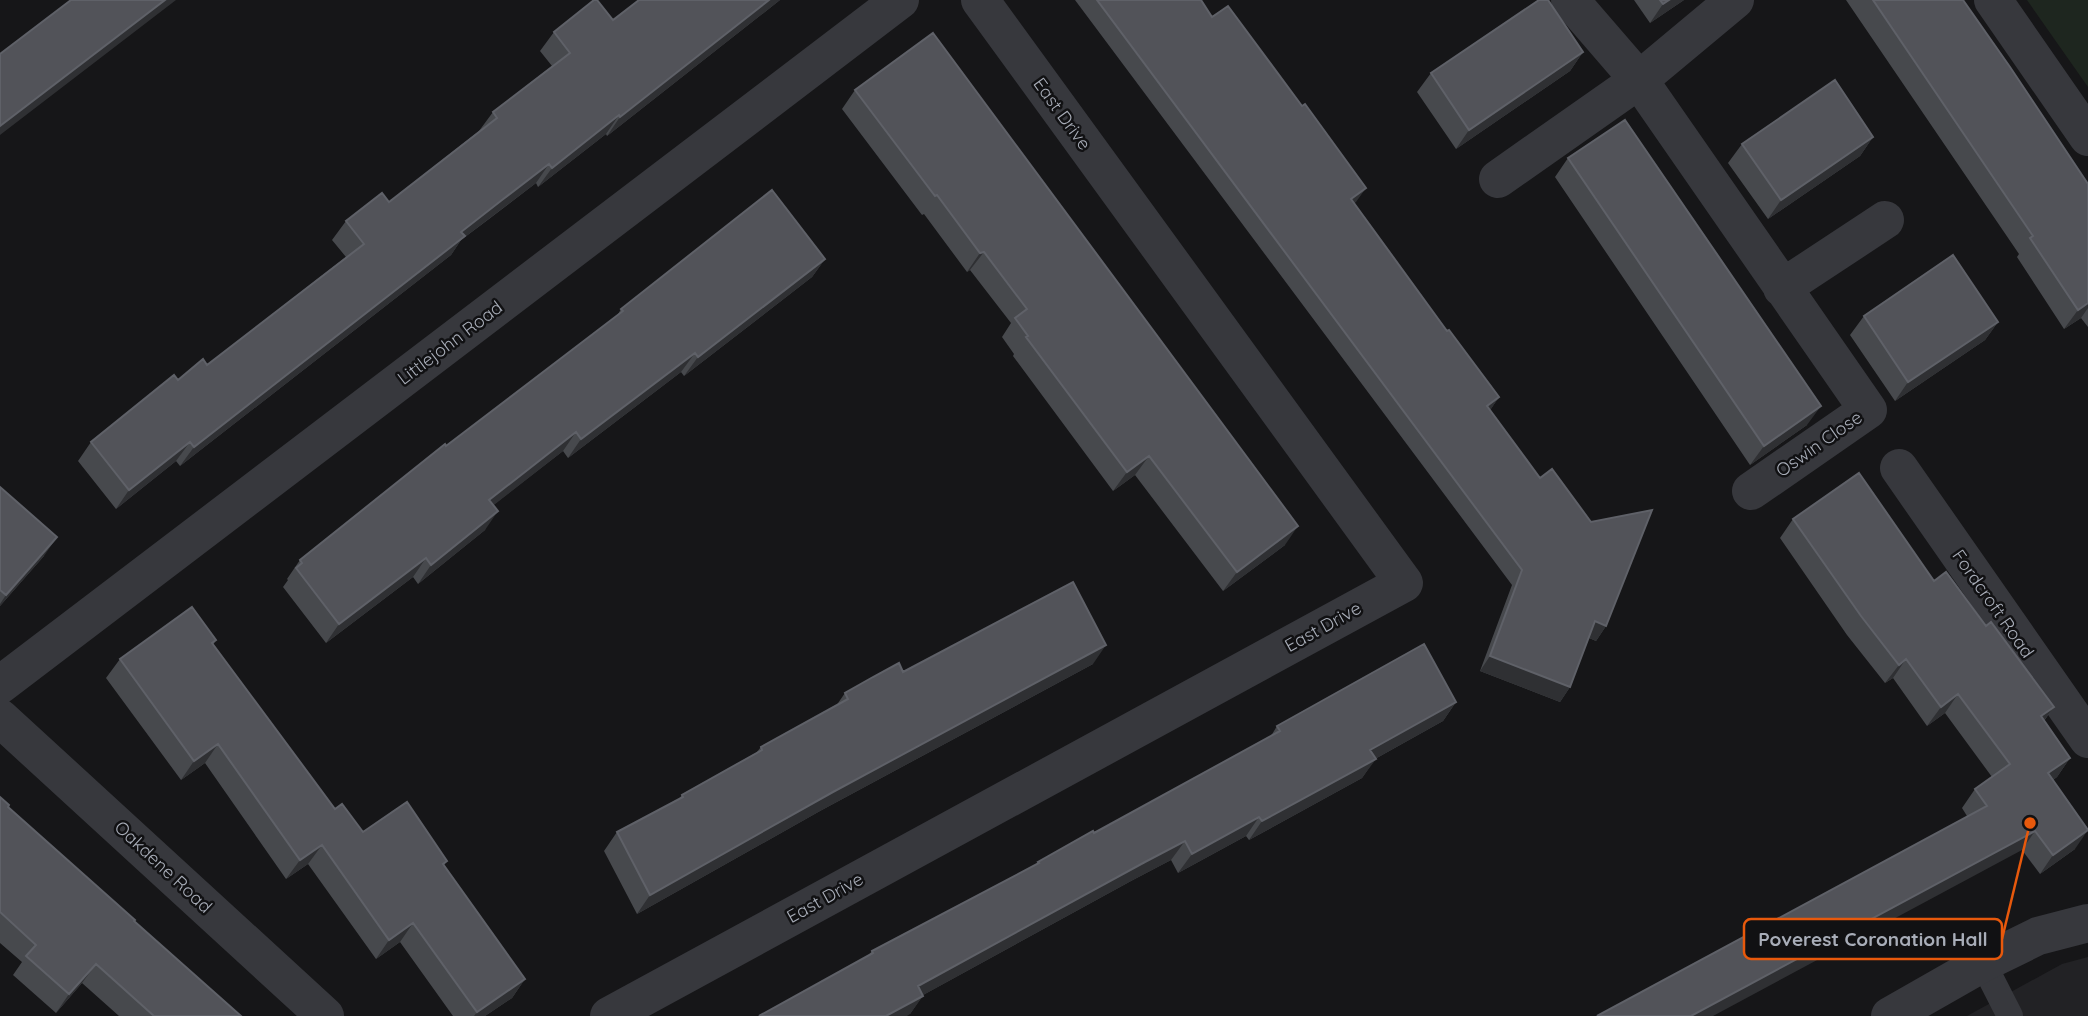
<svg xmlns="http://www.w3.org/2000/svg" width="2088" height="1016" font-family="Quicksand,sans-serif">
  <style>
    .built { fill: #222225 }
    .green { fill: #1e261f }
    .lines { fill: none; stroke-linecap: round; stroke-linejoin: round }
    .lane { stroke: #37383d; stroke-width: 26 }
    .street { stroke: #37383d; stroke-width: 38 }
    .wall { fill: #47494d }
    .shaded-wall { fill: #2f3033 }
    .building { fill: #525359; stroke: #5f6168; stroke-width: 2 }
    .labels { text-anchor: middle; stroke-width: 5; stroke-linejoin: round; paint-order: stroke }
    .street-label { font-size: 18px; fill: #a8adb8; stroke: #111113 }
    .leader { fill: none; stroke: #e8590c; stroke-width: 2.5 }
    .callout-dot { fill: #e8590c; stroke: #111113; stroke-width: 2.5 }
    .callout { fill: #111113; stroke: #e8590c; stroke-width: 2.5 }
    .callout-label { font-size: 19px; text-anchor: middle; font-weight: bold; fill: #a8adb8 }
  </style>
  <rect width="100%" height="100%" fill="#161618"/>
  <path class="built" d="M 2088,957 L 2088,1016 L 1967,1016 L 2062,964 Z"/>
  <path class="green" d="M 2027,0 L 2088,0 L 2088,87 Z"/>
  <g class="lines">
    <path class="lane" d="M 1983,963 L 2010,1016"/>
    <path class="street" d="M 1570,0 L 1639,80 L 1868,410 L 1751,491
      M 1993,0 L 2088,137
      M 1498,179 L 1639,80 L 1735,0
      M 1782,288 L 1885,220
      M 1899,468 L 2088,739
      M 0,685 L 900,0
      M 0,718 L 325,1016
      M 609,1016 L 1404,583 L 980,0
      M 1890,1016 L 1983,963 L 2038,936 L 2088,923"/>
  </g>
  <path class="wall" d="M 639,0 L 780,0 L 607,136 L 606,134 L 538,187 L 536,183 L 489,219 L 461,240 L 451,255 L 180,466 L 176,461 L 116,509 L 78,461 L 91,442 L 178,380 L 207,365 L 346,257 L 332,240 L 346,221 L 389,202 L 479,131 L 493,112 L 552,66 L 540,51 L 554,32 L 613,20 Z
    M 1075,0 L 1201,0 L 1212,17 L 1302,106 L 1366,188 L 1354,203 L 1447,331 L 1499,397 L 1490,410 L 1606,626 L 1596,641 L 1589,638 L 1570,687 L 1560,702 L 1480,671 L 1512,585 Z
    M 1634,0 L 1684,0 L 1650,23 Z
    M 1846,0 L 1963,0 L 2088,184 L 2088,327 L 2081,318 L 2064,329 L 2017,257 L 2019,254 Z
    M 1583,52 L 1570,71 L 1456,149 L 1417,92 L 1431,73 Z
    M 855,90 L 1285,545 L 1223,591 L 1135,475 L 1113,491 L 1013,356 L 1014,354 L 1002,337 L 1011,323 L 970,270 L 967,272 L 924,214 L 922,215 L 842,109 Z
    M 1873,137 L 1860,156 L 1768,219 L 1728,163 L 1742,144 Z
    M 1568,158 L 1807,425 L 1750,465 L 1555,177 Z
    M 825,259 L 812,277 L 684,376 L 681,372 L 568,458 L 563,451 L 493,505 L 485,530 L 418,584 L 413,577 L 326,643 L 283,587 L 288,580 L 287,579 L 300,560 L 617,316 L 621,309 Z
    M 1864,316 L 1998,322 L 1985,340 L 1895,401 L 1850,335 Z
    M 0,487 L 44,556 L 0,606 Z
    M 1793,519 L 1934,581 L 1986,626 L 2054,707 L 2044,721 L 2070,758 L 2057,777 L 2053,780 L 2075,849 L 2040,874 L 2022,850 L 1967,816 L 1962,808 L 1975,789 L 1992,777 L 1945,713 L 1927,726 L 1893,678 L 1885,683 L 1847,635 L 1780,538 Z
    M 216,640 L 213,645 L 335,809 L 363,832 L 447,861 L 444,865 L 525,979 L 512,998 L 485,1016 L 453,1016 L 400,942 L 376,959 L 308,864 L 286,879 L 205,763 L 181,780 L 106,678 L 120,659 Z
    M 1093,664 L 820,811 L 637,914 L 604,851 L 617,832 L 678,800 L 682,795 L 756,753 L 761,747 L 836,706 L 845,693 L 903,672 Z
    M 1456,702 L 1443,721 L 1375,759 L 1362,778 L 1249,840 L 1246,836 L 1178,873 L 1171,860 L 1131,881 L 923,995 L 910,1014 L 828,979 L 868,956 L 872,951 L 1036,865 L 1038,862 L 1094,833 L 1271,736 L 1277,726 Z
    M 0,797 L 8,807 L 134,922 L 241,1016 L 119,1016 L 82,983 L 56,1013 L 13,975 L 22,962 L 0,943 Z"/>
  <path class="shaded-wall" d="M 165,0 L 176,0 L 0,135 L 0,126 Z
    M 769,0 L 780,0 L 607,136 L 620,117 Z
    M 1669,0 L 1684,0 L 1650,23 L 1663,4 Z
    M 1583,52 L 1570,71 L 1456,149 L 1469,130 Z
    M 619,115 L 606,134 L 538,187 L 552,168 Z
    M 1873,137 L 1860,156 L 1768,219 L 1781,200 Z
    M 549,164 L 536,183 L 461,240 L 451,255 L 180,466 L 194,447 L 461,232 Z
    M 1366,188 L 1356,202 L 1341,213 L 1351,199 Z
    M 984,252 L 970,270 L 967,272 L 980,253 Z
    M 825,259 L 812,277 L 684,376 L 698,357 Z
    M 2088,303 L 2088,308 L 2081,318 L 2064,329 L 2078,310 Z
    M 1998,322 L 1985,340 L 1895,401 L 1908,382 Z
    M 695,353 L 681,372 L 568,458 L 581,439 Z
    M 1499,397 L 1489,412 L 1487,406 Z
    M 1821,406 L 1807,425 L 1750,465 L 1764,446 Z
    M 576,432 L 563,451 L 476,519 L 489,500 Z
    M 190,442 L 176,461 L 116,509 L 129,490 Z
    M 1149,456 L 1135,475 L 1113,491 L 1127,472 Z
    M 498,511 L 485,530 L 418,584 L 431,565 Z
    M 1298,526 L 1285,545 L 1223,591 L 1237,572 Z
    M 57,537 L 44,556 L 0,606 L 0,604 L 6,595 Z
    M 426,558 L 413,577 L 326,643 L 339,624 Z
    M 1595,621 L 1606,626 L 1596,641 L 1585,636 Z
    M 1106,645 L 1093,664 L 820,811 L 637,914 L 650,895 L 833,792 Z
    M 1490,656 L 1570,687 L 1560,702 L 1480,671 Z
    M 1906,659 L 1893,678 L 1885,683 L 1899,665 Z
    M 1958,694 L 1945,713 L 1927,726 L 1941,707 Z
    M 1456,702 L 1443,721 L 1357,769 L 1370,750 Z
    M 2054,707 L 2040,726 L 2041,716 Z
    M 218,744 L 205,763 L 181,780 L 194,761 Z
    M 2070,758 L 2057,777 L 2035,792 L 2048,773 Z
    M 1376,759 L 1362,778 L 1249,840 L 1262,821 Z
    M 1259,817 L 1246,836 L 1178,873 L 1192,854 Z
    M 2088,830 L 2075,849 L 2040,874 L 2053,855 Z
    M 2035,831 L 2022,850 L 1713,1016 L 1691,1016 Z
    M 1185,841 L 1171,860 L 1131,881 L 905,1005 L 918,986 L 1145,862 Z
    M 322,845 L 308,864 L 286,879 L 300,860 Z
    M 413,923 L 400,942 L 376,959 L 389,940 Z
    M 96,964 L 82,983 L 56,1013 L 69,994 Z
    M 525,979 L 512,998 L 485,1016 L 474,1016 L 477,1012 Z
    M 923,996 L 910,1014 L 907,1016 L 886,1016 Z"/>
  <path class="building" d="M 71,0 L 165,0 L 0,126 L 0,54 Z
    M 594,0 L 597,0 L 613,20 L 639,0 L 769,0 L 620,117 L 619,115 L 552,168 L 549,164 L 502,200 L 461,232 L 465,236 L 194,447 L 190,442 L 129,490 L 91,442 L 174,375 L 178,380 L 203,359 L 207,365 L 364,244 L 346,221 L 382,193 L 389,202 L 497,118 L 493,112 L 570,53 L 554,32 Z
    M 1097,0 L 1201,0 L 1212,17 L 1228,6 L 1302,106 L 1305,104 L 1366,188 L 1351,199 L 1447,331 L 1449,330 L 1499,397 L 1487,406 L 1540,478 L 1552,469 L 1591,522 L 1652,510 L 1606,626 L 1595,621 L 1570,687 L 1490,656 L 1522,570 Z
    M 1539,0 L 1548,0 L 1583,52 L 1469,130 L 1431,73 Z
    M 1660,0 L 1669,0 L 1663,4 Z
    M 1873,0 L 1963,0 L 2010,67 L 2088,184 L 2088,303 L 2078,310 L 2030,238 L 2033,236 Z
    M 933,33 L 1298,526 L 1237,572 L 1149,456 L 1127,472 L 1026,337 L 1028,336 L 1015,318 L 1027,309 L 984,252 L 980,253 L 937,195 L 935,196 L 855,90 Z
    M 1835,80 L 1873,137 L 1781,200 L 1742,144 Z
    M 1625,120 L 1821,406 L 1764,446 L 1568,158 Z
    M 772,190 L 825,259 L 698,357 L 695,353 L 581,439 L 576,432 L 489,500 L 498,511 L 431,565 L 426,558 L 339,624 L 296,568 L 302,563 L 300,560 L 445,444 L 446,446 L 623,311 L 621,309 Z
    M 1953,255 L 1998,322 L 1908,382 L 1864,316 Z
    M 1859,473 L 1934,581 L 1946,572 L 1986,626 L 1991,622 L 2054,707 L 2041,716 L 2070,758 L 2048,773 L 2088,830 L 2053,855 L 2035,831 L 1691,1016 L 1597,1016 L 1987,806 L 1975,789 L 2010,764 L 1958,694 L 1941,707 L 1906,659 L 1899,665 L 1861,616 L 1793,519 Z
    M 0,487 L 57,537 L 6,595 L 0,590 Z
    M 1073,582 L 1106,645 L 833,792 L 650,895 L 617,832 L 683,797 L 682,795 L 762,750 L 761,747 L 848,699 L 845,693 L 873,677 L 899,663 L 903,672 Z
    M 192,607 L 216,640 L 212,643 L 335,809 L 342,804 L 363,832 L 407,802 L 447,861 L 443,864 L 525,979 L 477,1012 L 413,923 L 389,940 L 322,845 L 300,860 L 218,744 L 194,761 L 120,659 Z
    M 1424,644 L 1456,702 L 1370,750 L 1376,759 L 1262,821 L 1259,817 L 1192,854 L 1185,841 L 1145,862 L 918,986 L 923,996 L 886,1016 L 759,1016 L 873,953 L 872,951 L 1039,863 L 1038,862 L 1093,831 L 1094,833 L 1280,731 L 1277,726 Z
    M 0,797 L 9,805 L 8,807 L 135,920 L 134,921 L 241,1016 L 154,1016 L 96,964 L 69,994 L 26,956 L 36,945 L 0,912 Z"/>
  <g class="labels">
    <g class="street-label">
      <text transform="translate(1062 114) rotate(54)" y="6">East Drive</text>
      <text transform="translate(450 343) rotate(-37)" y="6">Littlejohn Road</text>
      <text transform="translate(1819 444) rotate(-35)" y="6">Oswin Close</text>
      <text transform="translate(1993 604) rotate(55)" y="6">Fordcroft Road</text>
      <text transform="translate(1323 627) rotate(-29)" y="6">East Drive</text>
      <text transform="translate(163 867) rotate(43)" y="6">Oakdene Road</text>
      <text transform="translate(825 898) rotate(-29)" y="6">East Drive</text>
    </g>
  </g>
  <path class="leader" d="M2030 823L2002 939"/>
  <circle class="callout-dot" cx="2030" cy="823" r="7"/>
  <rect class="callout" x="1744" y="919" width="258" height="40" rx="7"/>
  <g class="callout-label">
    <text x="1873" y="946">Poverest Coronation Hall</text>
  </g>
</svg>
